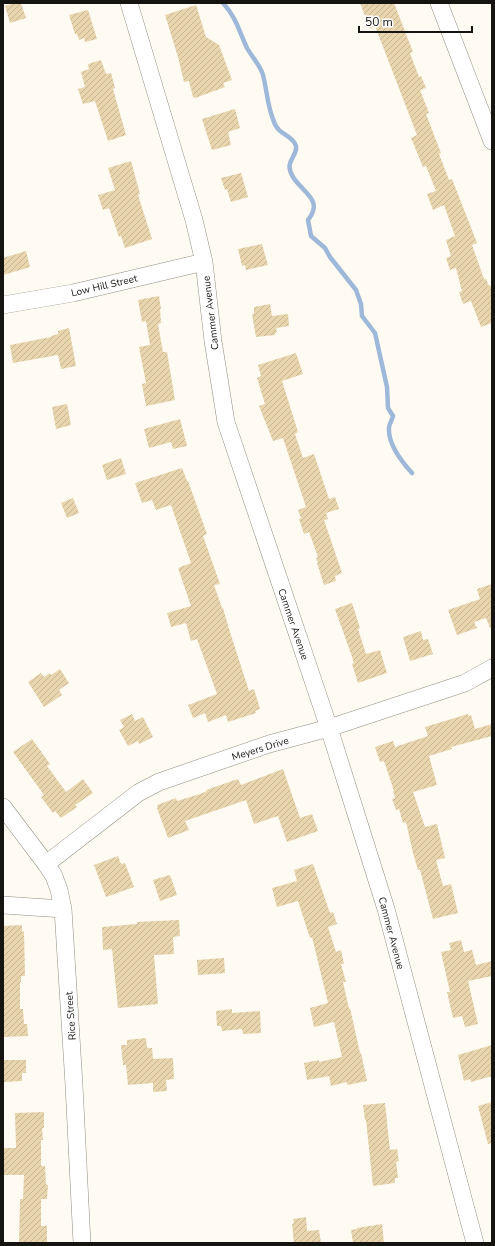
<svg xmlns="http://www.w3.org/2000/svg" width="495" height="1246" font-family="'Nunito Sans',sans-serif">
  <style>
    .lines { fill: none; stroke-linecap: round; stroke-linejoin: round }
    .stream { stroke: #9eb8da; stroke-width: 4.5 }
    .building { fill: url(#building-hatch) }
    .minor-casing { stroke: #928d84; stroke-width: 18 }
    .minor { stroke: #fff; stroke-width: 17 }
    .labels { text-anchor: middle; stroke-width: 4; stroke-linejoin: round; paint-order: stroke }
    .street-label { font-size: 10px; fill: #161411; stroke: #fff }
  </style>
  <defs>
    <pattern id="building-hatch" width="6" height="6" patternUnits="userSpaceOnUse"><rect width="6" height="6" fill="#e9d5ad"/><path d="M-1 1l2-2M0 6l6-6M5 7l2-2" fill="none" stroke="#c7b694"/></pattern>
  </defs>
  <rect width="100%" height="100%" fill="#fffbf2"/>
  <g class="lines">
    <path class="stream" d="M 223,3 C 236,17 239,31 247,48 C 252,57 260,65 263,75 C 267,90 267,104 273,119 C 274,123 276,127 279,130 C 284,135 294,138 296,146 C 298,157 283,161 293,177 C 303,193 324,200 308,220 L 311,236 L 325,248 L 330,257 L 356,290 L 361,304 L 362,316 L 375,333 L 387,387 L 388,408 L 393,416 C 392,421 389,424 389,428 C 388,444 402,462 412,473"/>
  </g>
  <path class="building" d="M 14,3 L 21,3 L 26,18 L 10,23 L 5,6 Z
    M 360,3 L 394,3 L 413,52 L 410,53 L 419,77 L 421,76 L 426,88 L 420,90 L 429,113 L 426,114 L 441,153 L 439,154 L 449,180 L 452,179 L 472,230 L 477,243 L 472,245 L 484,279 L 486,279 L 489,286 L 492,285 L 492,323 L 481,327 L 471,301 L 463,304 L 459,292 L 462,291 L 456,268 L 450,270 L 446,258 L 451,256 L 446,240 L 455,236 L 444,205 L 433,210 L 427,194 L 436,191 L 426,166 L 423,167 L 411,138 L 417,135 L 375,26 L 370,29 Z
    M 196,5 L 206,37 L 219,45 L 232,80 L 223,83 L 225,87 L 195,98 L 193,97 L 189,81 L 184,82 L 178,57 L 165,15 Z
    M 88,10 L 97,39 L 85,42 L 84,38 L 79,40 L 77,34 L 75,34 L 69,15 Z
    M 101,60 L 106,74 L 111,73 L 115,88 L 113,89 L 126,135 L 108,141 L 95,101 L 83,104 L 78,89 L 85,87 L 81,72 L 89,69 L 88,64 Z
    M 235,109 L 240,128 L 228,132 L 231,145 L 212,150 L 202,119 Z
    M 131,161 L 140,194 L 138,195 L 152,239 L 125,248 L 121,236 L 119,237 L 109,208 L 103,210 L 98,195 L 115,190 L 108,168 Z
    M 241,173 L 248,197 L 231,202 L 227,189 L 225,190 L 221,178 Z
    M 262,244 L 268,265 L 246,270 L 245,265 L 242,266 L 238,249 Z
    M 26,251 L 30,267 L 3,275 L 3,258 Z
    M 159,296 L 161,309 L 160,309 L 161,323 L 158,324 L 163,352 L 167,352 L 175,400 L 146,406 L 142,384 L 146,383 L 139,347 L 150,345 L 146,321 L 142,322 L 138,300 Z
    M 270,304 L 272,316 L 288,314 L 289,326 L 276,328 L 277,332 L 275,333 L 275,335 L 256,337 L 252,314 L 254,314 L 254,307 Z
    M 69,328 L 76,366 L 61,369 L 58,355 L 13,363 L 10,345 L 51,337 L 51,336 L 58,334 L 58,331 Z
    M 296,353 L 303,374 L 282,381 L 298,432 L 295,434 L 303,458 L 314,454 L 329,499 L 335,497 L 339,509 L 326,513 L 328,519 L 324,520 L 342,573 L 335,576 L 336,581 L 324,585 L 317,563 L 318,563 L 316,558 L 318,557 L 309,532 L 304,534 L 299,519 L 301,518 L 298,510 L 306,507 L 283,438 L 273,441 L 259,406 L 265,404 L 257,378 L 261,376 L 258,365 Z
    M 67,404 L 71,425 L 56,429 L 52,407 Z
    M 180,419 L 187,446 L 173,449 L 171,442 L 149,448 L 144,429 Z
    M 121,458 L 126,474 L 107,480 L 102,465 Z
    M 182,468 L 187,481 L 188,481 L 207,534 L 203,536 L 220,584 L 214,585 L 222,608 L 223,608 L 229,629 L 249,691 L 254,689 L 260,709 L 255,711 L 256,713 L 228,722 L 226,715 L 208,722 L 205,713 L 193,718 L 188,705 L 217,694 L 197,639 L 191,641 L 186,623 L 171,627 L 167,613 L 191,606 L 178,568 L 191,563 L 171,505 L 156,510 L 152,500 L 142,503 L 135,483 Z
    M 73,498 L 79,513 L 67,518 L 61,503 Z
    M 492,584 L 492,628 L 490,628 L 486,618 L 474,622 L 477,628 L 457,635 L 448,610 L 480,599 L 477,589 Z
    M 352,603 L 360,628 L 358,629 L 366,654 L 380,650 L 387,673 L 358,683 L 352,664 L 354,663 L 350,651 L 335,609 Z
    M 421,631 L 423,640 L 428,639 L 433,654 L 410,661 L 403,637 Z
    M 60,669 L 69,683 L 59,690 L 62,695 L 44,707 L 28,682 L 41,673 L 44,677 L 50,673 L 51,675 Z
    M 132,714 L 135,721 L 143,717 L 153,737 L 139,744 L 138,741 L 128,746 L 119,730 L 124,727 L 120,720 Z
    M 468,714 L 469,716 L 471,715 L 475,729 L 492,724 L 492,736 L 451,747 L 452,749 L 429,756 L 437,785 L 413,792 L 425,827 L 437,824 L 445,858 L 436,860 L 443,886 L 451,884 L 458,913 L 433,919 L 420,870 L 418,870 L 413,853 L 406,822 L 403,823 L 399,809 L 396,810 L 392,799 L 395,798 L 393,791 L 394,791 L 384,761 L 380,762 L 375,747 L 393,741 L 395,747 L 428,736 L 425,727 Z
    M 32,739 L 50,764 L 47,766 L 66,792 L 83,779 L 93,793 L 75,805 L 77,807 L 61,818 L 55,811 L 53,813 L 41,797 L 44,795 L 13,752 Z
    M 283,769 L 300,818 L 312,814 L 318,831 L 287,842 L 278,816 L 254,824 L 246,800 L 185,821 L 189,830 L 168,838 L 157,808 L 158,808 L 157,805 L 176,798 L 177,801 L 200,794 L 207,791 L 206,790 L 238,779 L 241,785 Z
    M 118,856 L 121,864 L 125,863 L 134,887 L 106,897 L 94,865 Z
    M 313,864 L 330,913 L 333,912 L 337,924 L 328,927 L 336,952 L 341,950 L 344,964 L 341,964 L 346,982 L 343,982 L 349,1009 L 350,1008 L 360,1053 L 361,1053 L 367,1081 L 347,1085 L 347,1082 L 331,1086 L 329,1076 L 307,1080 L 304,1063 L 319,1060 L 319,1062 L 342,1057 L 334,1022 L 314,1027 L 310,1008 L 328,1003 L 312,937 L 310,938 L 298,901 L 277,907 L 272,888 L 297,881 L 294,870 Z
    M 170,875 L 177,895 L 160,901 L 153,880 Z
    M 179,920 L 180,936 L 173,937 L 174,954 L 154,955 L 158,1004 L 118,1008 L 112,949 L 103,950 L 102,927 L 137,924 L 137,922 Z
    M 22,925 L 22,932 L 24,931 L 25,976 L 21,976 L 21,982 L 20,982 L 20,1009 L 23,1009 L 24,1024 L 27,1024 L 28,1036 L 4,1037 L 3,926 Z
    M 461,940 L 464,952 L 472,950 L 476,965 L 492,961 L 492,976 L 468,981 L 478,1024 L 465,1027 L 462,1016 L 453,1018 L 447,992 L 450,992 L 441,952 L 451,950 L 449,943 Z
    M 224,958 L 225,973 L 198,975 L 197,960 Z
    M 232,1009 L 232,1013 L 260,1011 L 261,1033 L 243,1034 L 242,1029 L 222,1031 L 221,1026 L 217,1026 L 216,1011 Z
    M 146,1038 L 147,1048 L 152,1048 L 153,1059 L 173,1058 L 174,1079 L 166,1080 L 167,1091 L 153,1092 L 153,1083 L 128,1085 L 126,1065 L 123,1065 L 121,1045 L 127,1045 L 127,1040 Z
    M 492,1045 L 492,1076 L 471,1082 L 470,1079 L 464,1081 L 458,1055 Z
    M 3,1060 L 26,1060 L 26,1073 L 22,1073 L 22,1081 L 4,1082 Z
    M 492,1102 L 492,1143 L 488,1144 L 478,1106 Z
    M 385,1103 L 390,1150 L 397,1149 L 399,1161 L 396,1162 L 398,1178 L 395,1178 L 395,1183 L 373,1186 L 366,1120 L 365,1120 L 363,1105 Z
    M 44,1112 L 44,1128 L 42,1128 L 43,1140 L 41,1140 L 41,1166 L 45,1166 L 46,1185 L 48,1185 L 47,1199 L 41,1199 L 41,1226 L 47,1226 L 47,1243 L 19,1243 L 20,1199 L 23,1199 L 24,1175 L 3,1175 L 3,1148 L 16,1148 L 15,1113 Z
    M 306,1217 L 307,1231 L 319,1230 L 321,1243 L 294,1243 L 292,1224 L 294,1223 L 293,1219 Z
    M 382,1224 L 384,1243 L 353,1243 L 351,1230 L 357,1229 L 357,1228 Z"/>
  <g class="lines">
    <defs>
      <path id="minor" d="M 129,3 L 194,220 L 204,262 L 213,341 L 226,422 L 329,728 L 386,909 L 475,1243
        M 439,3 L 492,141
        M 3,305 L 73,293 L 204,262
        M 3,807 L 46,864 L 54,876 L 59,890 L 63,909 L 74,1085 L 82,1243
        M 46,864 L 138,793 L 159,782 L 269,744 L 329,728 L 465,683 L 492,668
        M 3,905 L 63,909"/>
    </defs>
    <use href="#minor" class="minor-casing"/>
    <use href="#minor" class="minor"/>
  </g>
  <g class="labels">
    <g class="street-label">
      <text transform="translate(104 285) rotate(-13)" y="4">Low Hill Street</text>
      <text transform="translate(210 313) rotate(-97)" y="4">Cammer Avenue</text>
      <text transform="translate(294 624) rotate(71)" y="4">Cammer Avenue</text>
      <text transform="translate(260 748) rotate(-17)" y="4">Meyers Drive</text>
      <text transform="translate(392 933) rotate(75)" y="4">Cammer Avenue</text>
      <text transform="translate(70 1016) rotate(-94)" y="4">Rice Street</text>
    </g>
  </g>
  <rect width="495" height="1246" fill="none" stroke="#161411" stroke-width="8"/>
  <path d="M359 26v6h113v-6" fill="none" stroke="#161411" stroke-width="2"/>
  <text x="365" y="26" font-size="12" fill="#161411" stroke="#ffffff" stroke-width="3" paint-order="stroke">50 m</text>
</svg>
